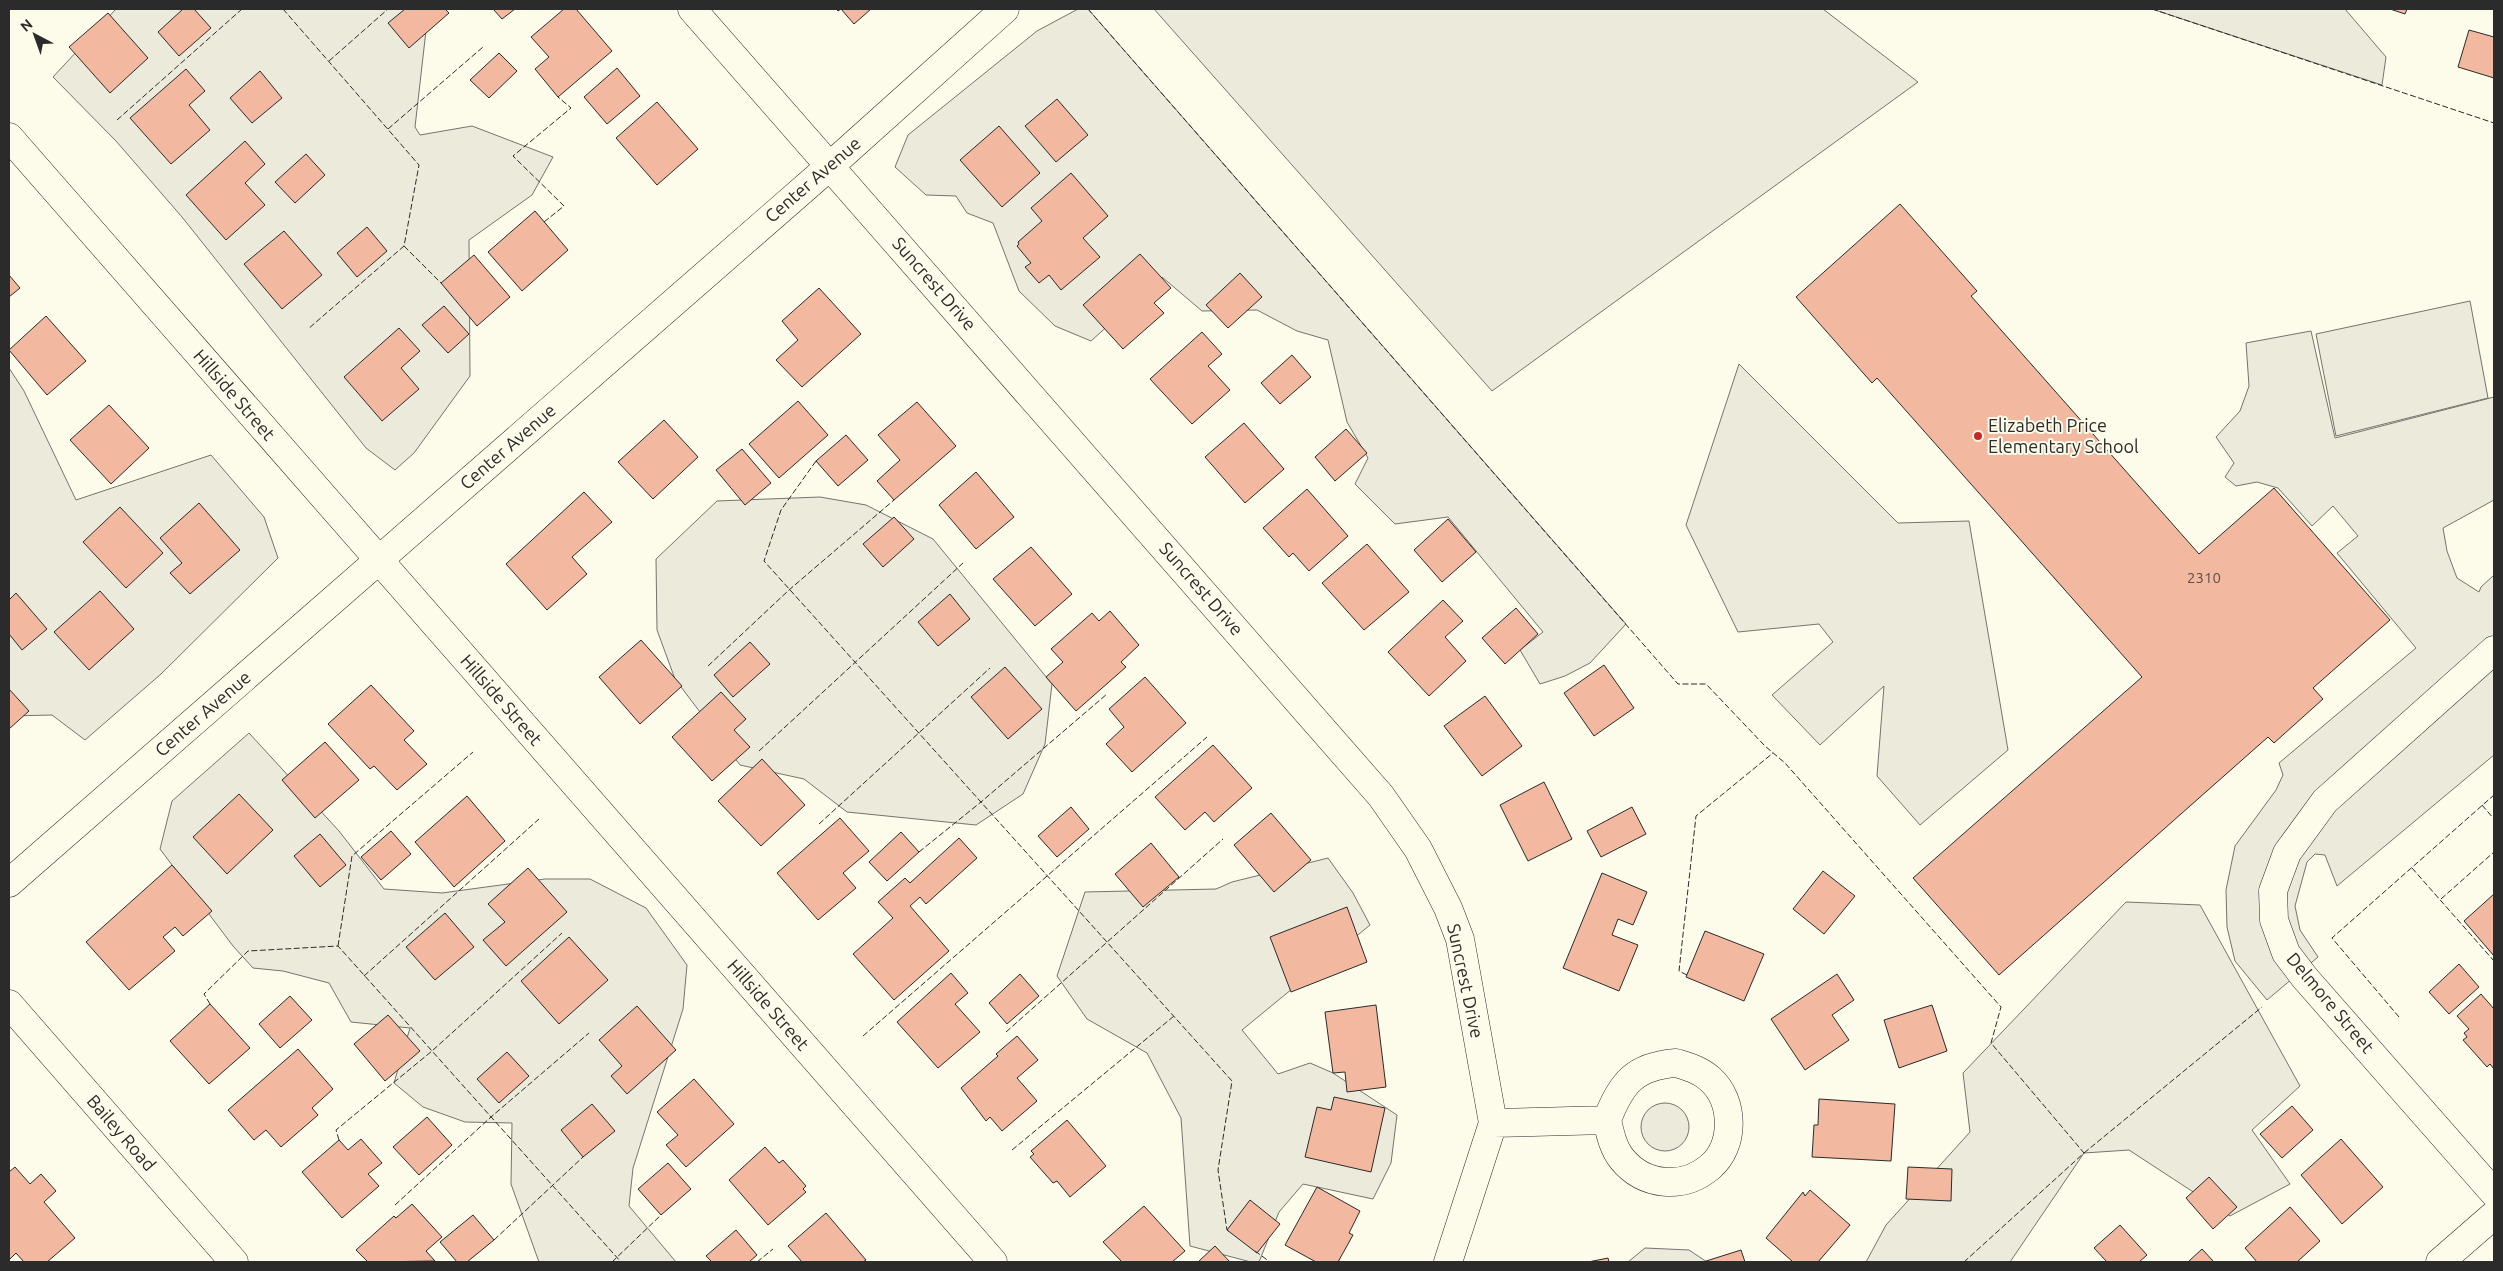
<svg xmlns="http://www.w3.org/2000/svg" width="2503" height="1271" font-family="Ubuntu,sans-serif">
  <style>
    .green { fill: #ecebdb; stroke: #74746e }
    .parking { fill: #eceadb; stroke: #74746e }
    .building { fill: #f2b8a0; stroke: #2b2b2b }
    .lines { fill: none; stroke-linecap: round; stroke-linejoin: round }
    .street-casing { stroke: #2b2b2b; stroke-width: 29 }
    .secondary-casing { stroke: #2b2b2b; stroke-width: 29 }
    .street { stroke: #fdfbea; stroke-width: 28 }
    .secondary { stroke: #fdfbea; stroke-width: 28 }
    .fence { stroke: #2b2b2b; stroke-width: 1; stroke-dasharray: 6 2.5; stroke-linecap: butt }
    .poi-dot { fill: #c62828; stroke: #fdfbea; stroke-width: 2 }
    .labels { text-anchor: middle; stroke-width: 4; stroke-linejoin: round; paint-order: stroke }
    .number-label { font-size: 15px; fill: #5d4e48 }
    .street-label { font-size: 18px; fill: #2b2b2b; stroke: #fdfbea }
    .poi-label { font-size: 18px; fill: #2b2b2b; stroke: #fdfbea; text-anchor: start }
  </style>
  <rect width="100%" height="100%" fill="#fdfbea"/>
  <path class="green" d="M 116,9 L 426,9 L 428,13 L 415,127 L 420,135 L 472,126 L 553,157 L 532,195 L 469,240 L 470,376 L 414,453 L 395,470 L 366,448 L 182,217 L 116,141 L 53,77 Z
    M 1078,9 L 1088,9 L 1626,624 L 1590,663 L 1565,676 L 1540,684 L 1520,650 L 1543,632 L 1448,517 L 1395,524 L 1355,484 L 1368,458 L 1347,422 L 1328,340 L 1297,331 L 1257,310 L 1202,311 L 1162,277 L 1091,341 L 1055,326 L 1019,291 L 993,223 L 967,213 L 956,196 L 926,195 L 895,167 L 908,135 L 1037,31 Z
    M 1154,9 L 1823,9 L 1918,82 L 1492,391 Z
    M 2152,9 L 2345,9 L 2386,57 L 2382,85 Z
    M 2470,301 L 2488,398 L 2336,436 L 2316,334 Z
    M 1739,364 L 1898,523 L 1969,521 L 2008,750 L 1920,825 L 1877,776 L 1884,686 L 1820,745 L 1772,695 L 1833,642 L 1819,624 L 1738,632 L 1686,525 Z
    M 9,368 L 24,391 L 76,500 L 211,455 L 264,517 L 278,558 L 161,674 L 85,740 L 52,715 L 9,716 Z
    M 820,497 L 866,505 L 933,539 L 1052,684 L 1045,744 L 1023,794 L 976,825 L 847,812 L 804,779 L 740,765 L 675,679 L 657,630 L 656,559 L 717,501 Z
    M 249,733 L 339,831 L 384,889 L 442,893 L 545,879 L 590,879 L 646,908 L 687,965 L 683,1009 L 633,1168 L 629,1206 L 676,1262 L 539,1262 L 511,1184 L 512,1123 L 465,1122 L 423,1107 L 394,1083 L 410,1028 L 351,1022 L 329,983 L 283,971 L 253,968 L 233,946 L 160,849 L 172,801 Z
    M 1328,858 L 1353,893 L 1370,925 L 1242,1030 L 1278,1074 L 1310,1063 L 1333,1073 L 1397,1115 L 1391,1163 L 1373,1199 L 1303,1184 L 1279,1212 L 1259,1262 L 1251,1262 L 1190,1246 L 1181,1118 L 1147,1053 L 1087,1019 L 1057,976 L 1085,892 L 1216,889 L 1232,882 Z
    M 2126,902 L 2200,905 L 2300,1086 L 2252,1130 L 2290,1184 L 2230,1216 L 2129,1150 L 2084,1153 L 2010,1262 L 1866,1262 L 1886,1225 L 1970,1132 L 1963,1073 Z
    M1641 1127a24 24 0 1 1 48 0a24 24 0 1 1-48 0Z
    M 1645,1248 L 1689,1250 L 1707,1262 L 1628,1262 Z"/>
  <path class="parking" d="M 2311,331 L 2335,438 L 2494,397 L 2494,500 L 2443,528 L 2447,551 L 2457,578 L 2479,592 L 2481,587 L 2494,575 L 2494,755 L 2337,886 L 2325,855 L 2315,854 L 2307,862 L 2295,906 L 2300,930 L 2318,957 L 2267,1000 L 2235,961 L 2227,927 L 2226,890 L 2235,846 L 2276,790 L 2283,775 L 2279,763 L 2416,648 L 2337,553 L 2358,536 L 2333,506 L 2312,526 L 2278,488 L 2257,482 L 2236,486 L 2225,477 L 2234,463 L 2216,437 L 2240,411 L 2249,386 L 2246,343 Z"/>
  <path class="building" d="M 183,9 L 194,9 L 211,28 L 179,56 L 158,32 Z
    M 405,9 L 445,9 L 449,13 L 409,48 L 388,23 Z
    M 493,9 L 515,9 L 502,19 Z
    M 564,9 L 576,9 L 612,51 L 558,97 L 535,69 L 549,57 L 531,37 Z
    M 836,9 L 871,9 L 854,24 L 841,9 L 838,11 Z
    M 2390,9 L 2407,9 L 2405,14 Z
    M 108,13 L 148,58 L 110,93 L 69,47 Z
    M 2469,30 L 2494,37 L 2494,78 L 2458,67 Z
    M 499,53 L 517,71 L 489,98 L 470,80 Z
    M 617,68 L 640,96 L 607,124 L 584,97 Z
    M 186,69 L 205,91 L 189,105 L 210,130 L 171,164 L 130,118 Z
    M 260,71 L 282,98 L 252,123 L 230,98 Z
    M 1057,99 L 1088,135 L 1056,162 L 1025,126 Z
    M 657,102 L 698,149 L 657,185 L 616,138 Z
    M 999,126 L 1040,173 L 1002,207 L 960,160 Z
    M 245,141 L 265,164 L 245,183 L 265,205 L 226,240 L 186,195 Z
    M 306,154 L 325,175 L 295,203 L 275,182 Z
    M 1071,173 L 1108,216 L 1083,238 L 1100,257 L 1061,290 L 1049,275 L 1039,283 L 1025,267 L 1031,263 L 1017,246 L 1019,244 L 1018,242 L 1042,221 L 1031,208 Z
    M 1900,204 L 1977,291 L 1971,296 L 2199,554 L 2274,488 L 2390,620 L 2313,688 L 2323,699 L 2274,743 L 2268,737 L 1999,975 L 1913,878 L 2142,677 L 1877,378 L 1872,383 L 1796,297 Z
    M 535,211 L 568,250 L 522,291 L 488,252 Z
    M 367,227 L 387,251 L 357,277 L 337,253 Z
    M 284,231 L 322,275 L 282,309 L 244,264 Z
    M 1140,254 L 1171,288 L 1154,303 L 1164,313 L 1123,349 L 1083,305 Z
    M 474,255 L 510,297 L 477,326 L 441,283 Z
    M 1240,273 L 1262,297 L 1228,328 L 1206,305 Z
    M 9,275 L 20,288 L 9,297 Z
    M 819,288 L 861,334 L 802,387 L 776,360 L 798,340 L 782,321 Z
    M 444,306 L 469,334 L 448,353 L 422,325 Z
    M 46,316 L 86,361 L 47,395 L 9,350 Z
    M 399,328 L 420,351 L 401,368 L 419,389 L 382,421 L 344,377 Z
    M 1202,332 L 1222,354 L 1208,366 L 1230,390 L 1192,424 L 1150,379 Z
    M 1292,355 L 1311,377 L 1280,404 L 1261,383 Z
    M 798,401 L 828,435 L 779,478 L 749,444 Z
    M 917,402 L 956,446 L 894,500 L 877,481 L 900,460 L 878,435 Z
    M 109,405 L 149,448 L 111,484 L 70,440 Z
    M 664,420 L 698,457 L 653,499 L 618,462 Z
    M 1244,423 L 1284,469 L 1245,503 L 1205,457 Z
    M 1346,429 L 1367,453 L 1335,481 L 1315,457 Z
    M 846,435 L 868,460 L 838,486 L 816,461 Z
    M 742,449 L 771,483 L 745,505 L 716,470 Z
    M 976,472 L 1014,517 L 976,549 L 939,505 Z
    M 1307,489 L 1348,536 L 1309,571 L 1293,553 L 1289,557 L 1263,528 Z
    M 584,492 L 612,522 L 572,557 L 587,574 L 547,610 L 506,564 Z
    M 199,503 L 240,550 L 190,594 L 170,573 L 182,563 L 160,538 Z
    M 120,507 L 163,553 L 126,588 L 83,542 Z
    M 894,517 L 914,539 L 883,567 L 863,544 Z
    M 1448,519 L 1476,552 L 1442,582 L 1414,550 Z
    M 1367,544 L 1409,592 L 1364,630 L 1322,583 Z
    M 1031,547 L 1072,594 L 1035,626 L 993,579 Z
    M 100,591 L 134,629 L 89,670 L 54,632 Z
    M 16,593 L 47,629 L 22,650 L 9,634 L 9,600 Z
    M 950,594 L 970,619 L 938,646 L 918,622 Z
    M 1443,600 L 1463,621 L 1445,637 L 1466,661 L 1429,696 L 1388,652 Z
    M 1516,608 L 1538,634 L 1505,664 L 1482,638 Z
    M 1110,611 L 1139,645 L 1121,662 L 1126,667 L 1076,711 L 1046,677 L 1063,662 L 1051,649 L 1092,613 L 1099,621 Z
    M 641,640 L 682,686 L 640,724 L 599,677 Z
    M 750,642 L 770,664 L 733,697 L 714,675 Z
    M 1604,665 L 1634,708 L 1594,736 L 1564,693 Z
    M 1005,667 L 1042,709 L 1008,739 L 971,697 Z
    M 1145,677 L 1186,723 L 1132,772 L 1106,744 L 1124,727 L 1109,709 Z
    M 371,685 L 414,731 L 404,740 L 427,764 L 397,790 L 374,766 L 370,769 L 328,724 Z
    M 9,689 L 29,711 L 9,729 Z
    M 721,692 L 746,719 L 734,730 L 750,747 L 712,781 L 672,737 Z
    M 1485,696 L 1522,746 L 1482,776 L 1444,726 Z
    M 325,742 L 359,780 L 315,818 L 282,780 Z
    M 1213,745 L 1252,788 L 1214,822 L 1205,812 L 1185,830 L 1155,797 Z
    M 762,759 L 805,805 L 761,846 L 718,801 Z
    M 1544,782 L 1572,839 L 1528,861 L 1500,805 Z
    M 239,794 L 273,830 L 227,874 L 193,837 Z
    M 467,796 L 505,841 L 454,887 L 415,842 Z
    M 1071,807 L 1089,829 L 1057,857 L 1038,836 Z
    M 1632,807 L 1646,834 L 1601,857 L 1587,831 Z
    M 1271,813 L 1311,860 L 1274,892 L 1234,845 Z
    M 840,818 L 869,851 L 843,873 L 856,888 L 818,920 L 777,873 Z
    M 391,831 L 411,854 L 381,880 L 361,857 Z
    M 901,832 L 919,852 L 887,881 L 869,862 Z
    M 320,834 L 346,865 L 320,887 L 294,856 Z
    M 959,838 L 977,858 L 926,904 L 920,897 L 910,906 L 949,951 L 894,1000 L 853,954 L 893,918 L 878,902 L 905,878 L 910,883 Z
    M 1151,843 L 1179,877 L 1143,907 L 1115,874 Z
    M 172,865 L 212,911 L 183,936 L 175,927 L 163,937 L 175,951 L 129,990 L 86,942 Z
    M 528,868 L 567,912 L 506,966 L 483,940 L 505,922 L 488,904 Z
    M 1823,871 L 1855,896 L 1824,934 L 1793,909 Z
    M 1602,873 L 1647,892 L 1633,925 L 1618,919 L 1612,935 L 1638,945 L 1619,991 L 1563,968 Z
    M 2494,894 L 2494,956 L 2464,921 Z
    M 1347,907 L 1367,962 L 1291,992 L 1270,937 Z
    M 445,913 L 474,947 L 435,980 L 406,947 Z
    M 1705,931 L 1764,954 L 1744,1001 L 1686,977 Z
    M 569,937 L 608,980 L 559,1024 L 521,981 Z
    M 2459,964 L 2479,987 L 2449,1014 L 2429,992 Z
    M 951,973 L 968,993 L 955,1004 L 980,1032 L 938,1068 L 897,1022 Z
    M 1020,974 L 1039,996 L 1007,1024 L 989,1003 Z
    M 1837,974 L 1854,1000 L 1832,1015 L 1849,1040 L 1805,1070 L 1771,1019 Z
    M 2481,994 L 2494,1009 L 2494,1069 L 2490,1064 L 2487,1067 L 2463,1040 L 2467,1037 L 2464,1033 L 2469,1029 L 2457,1016 Z
    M 290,996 L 312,1020 L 280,1048 L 259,1024 Z
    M 210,1004 L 250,1048 L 209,1084 L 170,1041 Z
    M 1376,1005 L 1386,1087 L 1347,1092 L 1345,1072 L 1333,1073 L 1325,1012 Z
    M 1932,1005 L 1947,1051 L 1899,1068 L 1884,1020 Z
    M 637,1006 L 676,1050 L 627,1094 L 611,1076 L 622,1066 L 599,1040 Z
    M 388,1015 L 420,1051 L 385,1081 L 354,1044 Z
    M 1017,1036 L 1038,1060 L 1017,1078 L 1037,1101 L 1002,1131 L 990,1117 L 986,1121 L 961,1088 L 998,1056 L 996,1054 Z
    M 298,1049 L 333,1089 L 312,1108 L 318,1115 L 281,1147 L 266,1130 L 254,1140 L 228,1110 Z
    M 507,1052 L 529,1076 L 499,1103 L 477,1079 Z
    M 694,1079 L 734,1124 L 686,1167 L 666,1145 L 678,1135 L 657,1112 Z
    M 1334,1097 L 1385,1108 L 1371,1172 L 1305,1157 L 1317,1107 L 1331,1110 Z
    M 1819,1099 L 1895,1104 L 1891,1161 L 1812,1157 L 1814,1125 L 1818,1125 Z
    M 592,1104 L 615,1131 L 583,1157 L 561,1130 Z
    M 2292,1106 L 2313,1130 L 2282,1158 L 2260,1134 Z
    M 427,1117 L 452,1145 L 419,1175 L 393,1147 Z
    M 1067,1120 L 1106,1166 L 1070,1197 L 1057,1181 L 1053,1183 L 1030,1157 L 1034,1154 L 1031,1151 Z
    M 361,1139 L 382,1163 L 368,1174 L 379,1186 L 342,1218 L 302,1172 L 339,1140 L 348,1150 Z
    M 2341,1139 L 2383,1187 L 2342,1224 L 2301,1175 Z
    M 765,1147 L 779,1163 L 783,1160 L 806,1186 L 803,1189 L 806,1192 L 768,1225 L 729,1180 Z
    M 668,1163 L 691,1189 L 661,1215 L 638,1189 Z
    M 15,1167 L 30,1184 L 41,1174 L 56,1191 L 44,1202 L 75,1238 L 47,1262 L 24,1262 L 16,1253 L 9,1260 L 9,1172 Z
    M 1908,1167 L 1952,1169 L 1951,1201 L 1906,1199 Z
    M 2209,1177 L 2237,1207 L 2213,1229 L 2186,1198 Z
    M 1317,1187 L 1360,1211 L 1349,1233 L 1353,1235 L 1338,1262 L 1316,1262 L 1285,1245 Z
    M 1810,1190 L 1850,1225 L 1818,1262 L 1793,1262 L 1766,1238 L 1803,1192 L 1805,1196 Z
    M 1250,1200 L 1280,1224 L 1257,1253 L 1227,1230 Z
    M 412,1204 L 442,1237 L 426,1251 L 435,1261 L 368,1262 L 356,1250 L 394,1216 L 396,1218 Z
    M 1144,1206 L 1185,1251 L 1172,1262 L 1122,1262 L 1103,1242 Z
    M 2290,1207 L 2320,1241 L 2297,1262 L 2257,1262 L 2245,1248 Z
    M 826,1213 L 866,1260 L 863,1262 L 802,1262 L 788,1246 Z
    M 473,1215 L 494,1240 L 467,1262 L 457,1262 L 440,1242 Z
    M 2120,1225 L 2147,1255 L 2139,1262 L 2107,1262 L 2094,1248 Z
    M 736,1230 L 757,1255 L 749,1262 L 712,1262 L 706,1256 Z
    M 1215,1246 L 1230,1262 L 1198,1262 Z
    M 2202,1249 L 2214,1262 L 2188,1262 Z
    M 1741,1250 L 1745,1262 L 1703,1262 Z
    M 1608,1258 L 1609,1262 L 1588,1262 Z"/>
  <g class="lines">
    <defs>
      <path id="street" d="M 692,9 L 1381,796 L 1418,849 L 1448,908 L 1460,939 L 1493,1123 L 1448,1262
        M 9,137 L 993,1262
        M 2494,650 L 2325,801 L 2287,853 L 2273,891 L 2274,920 L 2286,953 L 2305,978 L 2494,1193
        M 9,883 L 830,166 L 1005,9
        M 1676,1063 C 1689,1067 1700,1070 1710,1079 C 1735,1101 1735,1146 1710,1167 C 1683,1190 1644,1186 1622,1159 C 1613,1148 1610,1133 1607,1120 C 1621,1083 1635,1066 1676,1063 Z
        M 1493,1123 L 1607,1120
        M 2440,1262 L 2494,1215"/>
      <path id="secondary" d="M 9,1004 L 234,1262"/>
    </defs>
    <use href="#street" class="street-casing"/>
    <use href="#secondary" class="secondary-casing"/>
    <use href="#street" class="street"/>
    <use href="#secondary" class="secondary"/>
    <path class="fence" d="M 283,9 L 419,165 L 404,246 L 308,329
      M 1088,9 L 1678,684 L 1706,684 L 1765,746 L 1785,763 L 2001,1007 L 1991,1043 L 2084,1153 L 1964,1262
      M 2152,9 L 2494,123
      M 329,61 L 388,9
      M 117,120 L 242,9
      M 388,129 L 483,47
      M 544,222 L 564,206 L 513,156 L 571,108 L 558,97
      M 404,246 L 441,283
      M 816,461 L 781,510 L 764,561 L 1232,1081 L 1218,1170 L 1227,1230 L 1229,1232
      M 708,666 L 789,590 L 894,500
      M 759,751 L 963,563
      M 2482,805 L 2494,819
      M 819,824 L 990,668
      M 919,852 L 981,802 L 1107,694
      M 2412,868 L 2494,961
      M 2441,899 L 2494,852
      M 338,946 L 352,856 L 473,752
      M 1687,975 L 1679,971 L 1696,816 L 1773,753
      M 364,976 L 539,819
      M 210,1004 L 204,994 L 248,951 L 338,946 L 621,1262
      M 2399,1017 L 2332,938 L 2494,795
      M 1006,1032 L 1223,839
      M 863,1036 L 1207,737
      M 339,1140 L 336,1130 L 432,1051 L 562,933
      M 1012,1150 L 1174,1016
      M 2084,1153 L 2262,1007
      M 395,1205 L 491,1117 L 589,1033
      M 494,1240 L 583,1157
      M 1255,1251 L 1270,1262
      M 612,1262 L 661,1215
      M 757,1262 L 773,1249"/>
  </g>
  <circle class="poi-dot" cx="1978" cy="436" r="5"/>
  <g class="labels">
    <g class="number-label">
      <text x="2204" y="583">2310</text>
    </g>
    <g class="street-label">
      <text transform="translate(813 180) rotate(-41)" y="6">Center Avenue</text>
      <text transform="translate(934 284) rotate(49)" y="6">Suncrest Drive</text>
      <text transform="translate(234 395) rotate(49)" y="6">Hillside Street</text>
      <text transform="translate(508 447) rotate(-41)" y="6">Center Avenue</text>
      <text transform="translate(1201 589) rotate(49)" y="6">Suncrest Drive</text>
      <text transform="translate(501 700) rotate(49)" y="6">Hillside Street</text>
      <text transform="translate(203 714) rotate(-41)" y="6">Center Avenue</text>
      <text transform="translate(1465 981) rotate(78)" y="6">Suncrest Drive</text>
      <text transform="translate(2330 1003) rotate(50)" y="6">Delmore Street</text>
      <text transform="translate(768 1005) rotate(49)" y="6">Hillside Street</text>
      <text transform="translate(121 1133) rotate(49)" y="6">Bailey Road</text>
    </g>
    <g class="poi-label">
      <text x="1988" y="432">Elizabeth Price<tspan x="1988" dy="21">Elementary School</tspan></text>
    </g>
  </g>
  <rect width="2503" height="1271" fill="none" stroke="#2b2b2b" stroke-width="20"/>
  <g transform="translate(35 35) rotate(319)" stroke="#fdfbea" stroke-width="4" paint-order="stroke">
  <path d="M0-4L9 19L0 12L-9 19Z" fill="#2b2b2b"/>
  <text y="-8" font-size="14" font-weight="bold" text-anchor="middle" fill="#2b2b2b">N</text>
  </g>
</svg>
